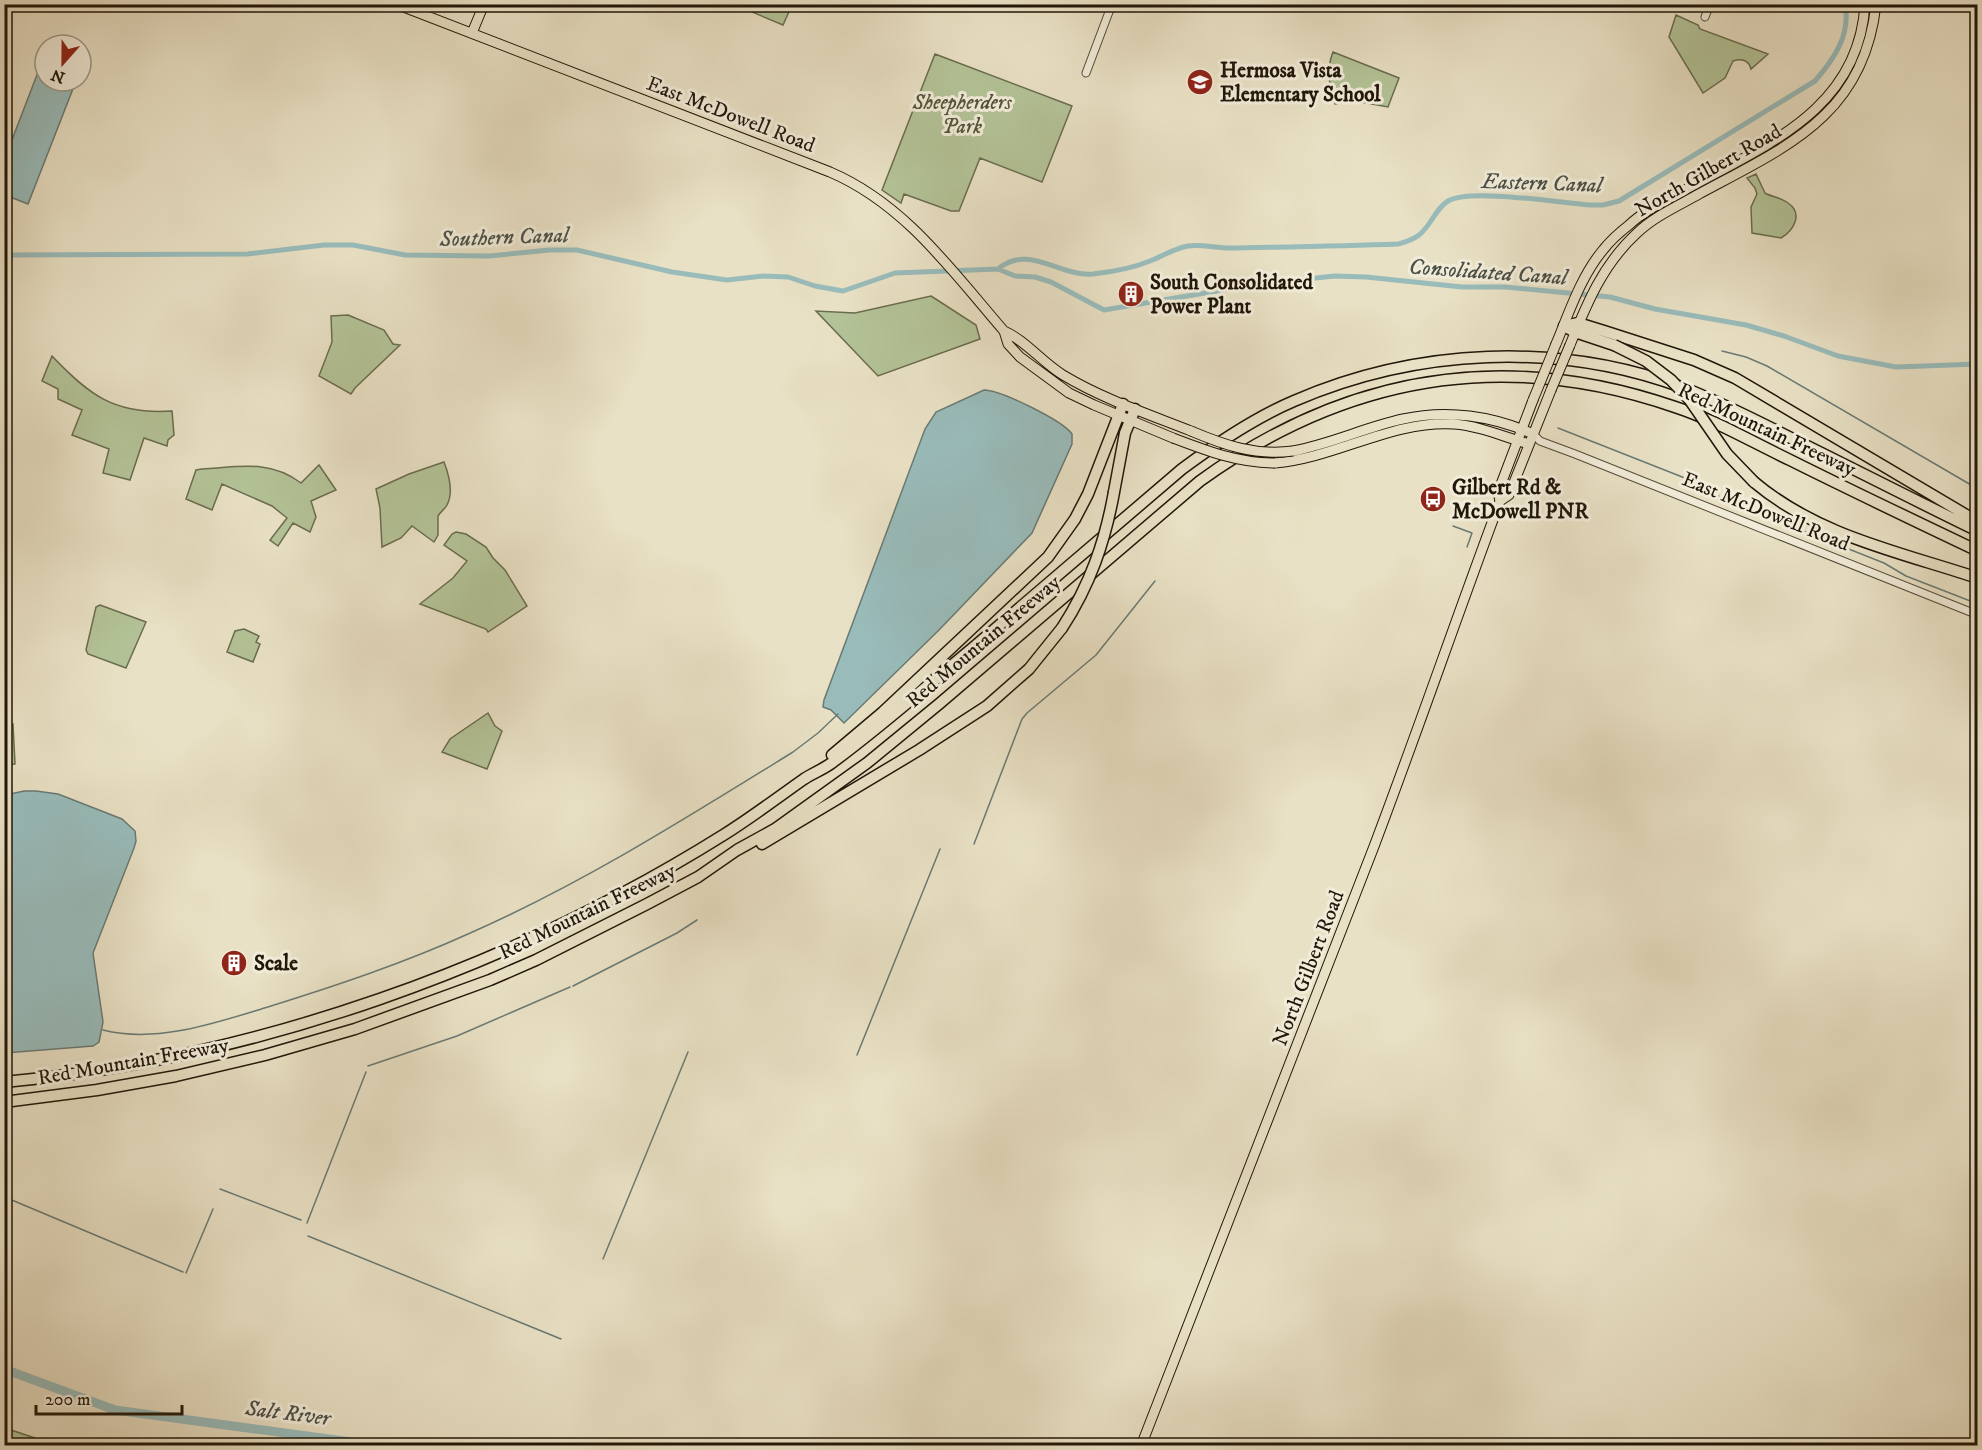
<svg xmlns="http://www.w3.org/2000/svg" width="1982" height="1450" font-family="'IM FELL DW Pica',serif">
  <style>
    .grass { fill: url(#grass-tufts); stroke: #6a6c50; stroke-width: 1.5 }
    .park { fill: #b3c397; stroke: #6a6c50; stroke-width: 1.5 }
    .water { fill: #99bcbb; stroke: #697a74; stroke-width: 1.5 }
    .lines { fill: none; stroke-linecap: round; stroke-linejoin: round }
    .stream { stroke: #697a74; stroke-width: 1.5 }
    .canal { stroke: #99bcbb; stroke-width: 5 }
    .river { stroke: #99bcbb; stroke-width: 9 }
    .minor-casing { stroke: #534938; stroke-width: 9 }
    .major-casing { stroke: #211609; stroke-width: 11 }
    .highway-casing { stroke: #211609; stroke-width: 13 }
    .minor { stroke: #f1ecd9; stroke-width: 7 }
    .major { stroke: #e9e1c5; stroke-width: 9 }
    .highway { stroke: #e9e1c5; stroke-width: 10 }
    .major-bridge-casing { stroke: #211609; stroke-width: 11; stroke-linecap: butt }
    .highway-bridge-casing { stroke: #211609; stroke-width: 13; stroke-linecap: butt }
    .major-bridge { stroke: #e9e1c5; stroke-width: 9 }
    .highway-bridge { stroke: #e9e1c5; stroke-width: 10 }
    .labels { text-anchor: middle; stroke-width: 6; stroke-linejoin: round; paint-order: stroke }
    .poi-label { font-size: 21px; font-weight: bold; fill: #211609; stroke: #f1ecd9; text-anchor: start }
    .park-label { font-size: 21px; font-style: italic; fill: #54533b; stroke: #f1ecd9 }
    .street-label { font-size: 21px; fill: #211609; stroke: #f1ecd9 }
    .water-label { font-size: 22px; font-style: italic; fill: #4b5047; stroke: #f1ecd9 }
  </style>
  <defs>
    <pattern id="grass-tufts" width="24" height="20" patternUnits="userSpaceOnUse" patternTransform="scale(1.5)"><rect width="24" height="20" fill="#b3c397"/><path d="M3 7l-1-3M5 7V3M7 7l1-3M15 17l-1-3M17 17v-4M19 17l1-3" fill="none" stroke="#9aa781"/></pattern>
  </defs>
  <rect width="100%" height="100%" fill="#e9e1c5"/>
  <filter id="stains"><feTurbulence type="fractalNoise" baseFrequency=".00333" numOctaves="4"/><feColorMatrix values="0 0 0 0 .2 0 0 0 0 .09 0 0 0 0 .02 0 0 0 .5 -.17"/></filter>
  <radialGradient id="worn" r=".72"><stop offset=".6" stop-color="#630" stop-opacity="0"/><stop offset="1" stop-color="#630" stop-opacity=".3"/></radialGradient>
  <path class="grass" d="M 5,1428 L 47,1442 L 53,1445 L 5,1445 Z"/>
  <path class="park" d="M 747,5 L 792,5 L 783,25 L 752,12 Z
    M 1676,15 L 1698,25 L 1700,29 L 1768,54 L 1751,69 C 1749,60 1741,58 1733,61 L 1725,78 L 1703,93 L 1669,37 Z
    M 1333,52 L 1399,78 L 1388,107 L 1355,101 L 1335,104 C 1329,87 1326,69 1333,52 Z
    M 935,54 L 1072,106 L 1042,182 L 980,158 L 959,211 L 951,211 L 904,194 L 901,203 L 882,190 Z
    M 1756,174 L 1765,193 C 1772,197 1782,198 1788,203 C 1804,214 1793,231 1781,238 L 1752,233 L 1751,207 L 1757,194 L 1755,188 L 1747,178 Z
    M 931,296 L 976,325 L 980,339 L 878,376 L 816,311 L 855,313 Z
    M 348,315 L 384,330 L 393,344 L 400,345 L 355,388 L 351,394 L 319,376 L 332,342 L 331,316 Z
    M 52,356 C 89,395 115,415 172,411 L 174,435 L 168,440 L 167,446 L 144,438 L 130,480 L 103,473 L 109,449 L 72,435 L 82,410 L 58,399 L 58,389 L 42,381 Z
    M 444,462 C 449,475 454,492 447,505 C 445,509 441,511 438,516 L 438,535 L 434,542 L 412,526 L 401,538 L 382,547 L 380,508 L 376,489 L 409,474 Z
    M 319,465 L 336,490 L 311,501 L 316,517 L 310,532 L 293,523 L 278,546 L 270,540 L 287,518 L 272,506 L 222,484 L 212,510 L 186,499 L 196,470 L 202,469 C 238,467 270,459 301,483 Z
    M 456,532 L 466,534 L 486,547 L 493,558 L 505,570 L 527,606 L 488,632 L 486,629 L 420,604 L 453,578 L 467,561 L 444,545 L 452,534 Z
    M 100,605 L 146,622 L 126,668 L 88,654 L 86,650 L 96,607 Z
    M 244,629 L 259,636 L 256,642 L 260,644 L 253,662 L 227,652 L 235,631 Z
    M 488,713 L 495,726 L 502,731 L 487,769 L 442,752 L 450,739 Z
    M 5,724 L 13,724 L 15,764 L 5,766 Z"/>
  <path class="water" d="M 45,54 L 45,81 L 76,81 L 28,204 L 5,195 L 5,158 Z
    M 984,390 C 1000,390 1062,420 1072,434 L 1072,444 L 1032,533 L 939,630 L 844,723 L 831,710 L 823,707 L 824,700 L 925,429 L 936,412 Z
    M 24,791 L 36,791 L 58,794 L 122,819 L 135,831 L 136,841 L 134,848 L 93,953 L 103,1022 L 99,1042 L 93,1046 L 5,1053 L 5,795 Z"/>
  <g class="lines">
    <path class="stream" d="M 1722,351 L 1746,357 L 1767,366 L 1978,489
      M 1558,428 L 1695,482 L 1725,500 L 1884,563 L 1906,576 L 1978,604
      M 1453,526 L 1472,533 L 1467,547
      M 974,844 L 1022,719 L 1027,713 L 1096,655 L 1155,581
      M 573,986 L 677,933 L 697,920
      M 103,1030 C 158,1044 218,1022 271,1006 C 338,985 404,963 468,934 C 582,884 688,817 793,752 L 818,733 L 838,714
      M 857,1055 L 940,849
      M 368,1066 L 457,1036 L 570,987
      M 220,1189 L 301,1220
      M 7,1198 L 183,1272
      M 307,1223 L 366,1072
      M 308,1236 L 561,1339
      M 603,1259 L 688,1052
      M 186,1273 L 213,1209"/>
    <path class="canal" d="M 4,255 L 247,254 L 324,245 L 353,245 L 405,255 L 489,256 L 549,250 L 577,250 L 672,272 L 727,280 L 763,276 L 788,277 L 815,286 L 843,291 L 895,273 L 998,269 L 1015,276 L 1035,277 L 1051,282 L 1104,310 L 1264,283 L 1335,276 L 1366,277 L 1462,287 L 1505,287 L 1610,297 L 1655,309 L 1746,325 L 1784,336 L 1838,356 L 1896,367 L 1978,364
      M 998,269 C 1029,243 1059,277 1093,274 C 1111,272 1133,268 1150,261 C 1163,256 1175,248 1188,246 C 1203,244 1219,249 1234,248 C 1288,247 1343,246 1398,244 C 1405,242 1413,240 1419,235 C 1431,226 1435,209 1448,201 C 1469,188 1562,203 1590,205 L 1603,205 L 1619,201 L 1815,81 C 1834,59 1851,35 1845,4"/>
    <path class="river" d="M 4,1369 L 115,1410 L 366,1444 L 389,1443 L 394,1446"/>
    <defs>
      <path id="minor" d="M 1705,17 L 1710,4
        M 1086,73 L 1112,4
        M 1533,434 L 1540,441 L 1575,454 L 1978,615"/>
      <path id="major" d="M 396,4 L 830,172 C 905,204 952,271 1004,331 L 1008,344 L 1020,357 L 1069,393 L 1094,405 L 1173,438
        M 472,33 L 484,4
        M 1004,331 C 1025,340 1043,363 1063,375 C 1103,399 1148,414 1191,431
        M 1556,344 C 1569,313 1581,276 1603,250 C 1610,241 1620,232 1629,225 C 1645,210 1665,201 1683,191 C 1763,146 1859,111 1865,4
        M 1570,345 C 1587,303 1603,264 1637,233 C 1655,216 1678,206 1699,194 C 1786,147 1864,116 1876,4
        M 1293,451 C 1331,444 1366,427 1403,419 C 1447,409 1493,416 1533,434
        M 1275,463 C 1336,458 1392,420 1454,424 C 1480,426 1504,437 1529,444
        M 1500,501 L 1509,495 L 1551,390
        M 1141,1446 C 1219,1247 1297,1048 1373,849 C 1417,733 1457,616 1500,501 L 1498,492 L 1533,400"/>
      <path id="highway" d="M 1564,326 L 1578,323 L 1604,331 L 1694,360 L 1735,378 L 1978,522
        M 1564,326 L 1575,332 L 1614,345
        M 1754,482 C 1818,536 1900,552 1978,578
        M 1114,492 L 1125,433 L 1135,409
        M 832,755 L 883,712 L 1048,557 L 1075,519 L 1088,494 L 1123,404
        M 762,844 L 919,750 L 987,706 L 1029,669 L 1062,628
        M 4,1082 C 255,1059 513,967 725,834 C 752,817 777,798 804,779 C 813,773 824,769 833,762 C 882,726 928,685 975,646 C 1044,587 1113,528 1182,469 C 1217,443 1254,418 1294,401 C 1416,348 1559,341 1684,388 C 1723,403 1761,423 1799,442 C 1858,471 1918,502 1978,531
        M 4,1102 L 97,1090 L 176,1076 L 265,1055 L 355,1029 L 490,980 L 536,960 L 647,904 L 698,877 L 737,850 L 775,829 L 867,763 L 939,704 L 1200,481 C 1345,376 1504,348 1675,407 C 1715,420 1752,442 1790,460 C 1852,491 1915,521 1978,551"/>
    </defs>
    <use href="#minor" class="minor-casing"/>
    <use href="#major" class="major-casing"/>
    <use href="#highway" class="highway-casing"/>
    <use href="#minor" class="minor"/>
    <use href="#major" class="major"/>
    <use href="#highway" class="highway"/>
    <defs>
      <path id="major-bridge" d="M 1551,390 L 1570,345
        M 1533,400 L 1556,344
        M 1191,431 C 1224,445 1255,456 1293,451
        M 1173,438 C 1207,451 1238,463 1275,463"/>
      <path id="highway-bridge" d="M 1614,345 L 1646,361 L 1671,380 L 1689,399 L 1727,454 L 1754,482
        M 1062,628 C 1090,585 1105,542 1114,492"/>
    </defs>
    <use href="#major-bridge" class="major-bridge-casing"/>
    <use href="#highway-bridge" class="highway-bridge-casing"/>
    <use href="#major-bridge" class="major-bridge"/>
    <use href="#highway-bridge" class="highway-bridge"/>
  </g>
  <defs>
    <symbol id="school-disc" viewBox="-11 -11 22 22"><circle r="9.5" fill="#8f2418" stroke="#f1ecd9"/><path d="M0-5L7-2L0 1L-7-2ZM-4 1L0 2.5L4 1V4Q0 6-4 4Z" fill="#fff"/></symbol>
    <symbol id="building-disc" viewBox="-11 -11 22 22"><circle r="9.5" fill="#8f2418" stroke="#f1ecd9"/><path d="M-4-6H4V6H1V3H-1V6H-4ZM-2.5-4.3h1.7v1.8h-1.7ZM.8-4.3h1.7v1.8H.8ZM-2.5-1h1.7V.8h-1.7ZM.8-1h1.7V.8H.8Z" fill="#fff"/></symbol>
    <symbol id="bus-disc" viewBox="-11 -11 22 22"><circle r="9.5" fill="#8f2418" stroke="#f1ecd9"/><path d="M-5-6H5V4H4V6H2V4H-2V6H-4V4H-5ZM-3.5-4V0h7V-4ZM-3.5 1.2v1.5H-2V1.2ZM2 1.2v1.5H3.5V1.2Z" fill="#fff"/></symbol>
  </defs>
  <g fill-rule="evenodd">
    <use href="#school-disc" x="1185" y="67" width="30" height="30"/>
    <use href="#building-disc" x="1116" y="279" width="30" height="30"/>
    <use href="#bus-disc" x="1418" y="484" width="30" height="30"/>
    <use href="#building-disc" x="219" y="948" width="30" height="30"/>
  </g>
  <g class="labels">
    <g class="poi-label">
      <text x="1220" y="77">Hermosa Vista<tspan x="1220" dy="24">Elementary School</tspan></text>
      <text x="1150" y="289">South Consolidated<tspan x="1150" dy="24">Power Plant</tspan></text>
      <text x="1452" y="494">Gilbert Rd &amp;<tspan x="1452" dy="24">McDowell PNR</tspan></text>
      <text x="254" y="970">Scale</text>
    </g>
    <g class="park-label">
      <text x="962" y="109">Sheepherders<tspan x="962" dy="24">Park</tspan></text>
    </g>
    <g class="street-label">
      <text transform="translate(731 114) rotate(21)" y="7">East McDowell Road</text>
      <text transform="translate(1708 170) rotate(-30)" y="7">North Gilbert Road</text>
      <text transform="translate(1767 429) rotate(25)" y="7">Red Mountain Freeway</text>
      <text transform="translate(1766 511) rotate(22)" y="7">East McDowell Road</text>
      <text transform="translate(983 641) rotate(-40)" y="7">Red Mountain Freeway</text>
      <text transform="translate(587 911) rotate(-26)" y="7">Red Mountain Freeway</text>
      <text transform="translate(1308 968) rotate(-69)" y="7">North Gilbert Road</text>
      <text transform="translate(133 1061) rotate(-10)" y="7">Red Mountain Freeway</text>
    </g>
    <g class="water-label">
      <text transform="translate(1542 182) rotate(2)" y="8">Eastern Canal</text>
      <text transform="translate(504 236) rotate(-2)" y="8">Southern Canal</text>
      <text transform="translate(1488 271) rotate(4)" y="8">Consolidated Canal</text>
      <text transform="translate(288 1412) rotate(7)" y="8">Salt River</text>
    </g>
  </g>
  <rect width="1982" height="1450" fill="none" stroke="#e9e1c5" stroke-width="24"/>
  <rect x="6" y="6" width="1970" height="1438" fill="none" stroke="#211609" stroke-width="3"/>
  <rect x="12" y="12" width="1958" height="1426" fill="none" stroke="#211609" stroke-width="1.5"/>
  <g transform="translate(63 63) rotate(201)"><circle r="28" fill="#f1ecd9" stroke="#9e9686" stroke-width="1.5"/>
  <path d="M0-4.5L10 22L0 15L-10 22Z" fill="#8f2418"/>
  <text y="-9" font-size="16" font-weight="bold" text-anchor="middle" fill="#211609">N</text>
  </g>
  <path d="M36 1405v9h146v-9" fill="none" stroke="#211609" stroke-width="3"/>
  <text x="45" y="1405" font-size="18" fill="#211609" stroke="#f1ecd9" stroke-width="4.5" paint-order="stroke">200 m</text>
  <rect width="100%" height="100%" filter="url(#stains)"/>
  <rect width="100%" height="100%" fill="url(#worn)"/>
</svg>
